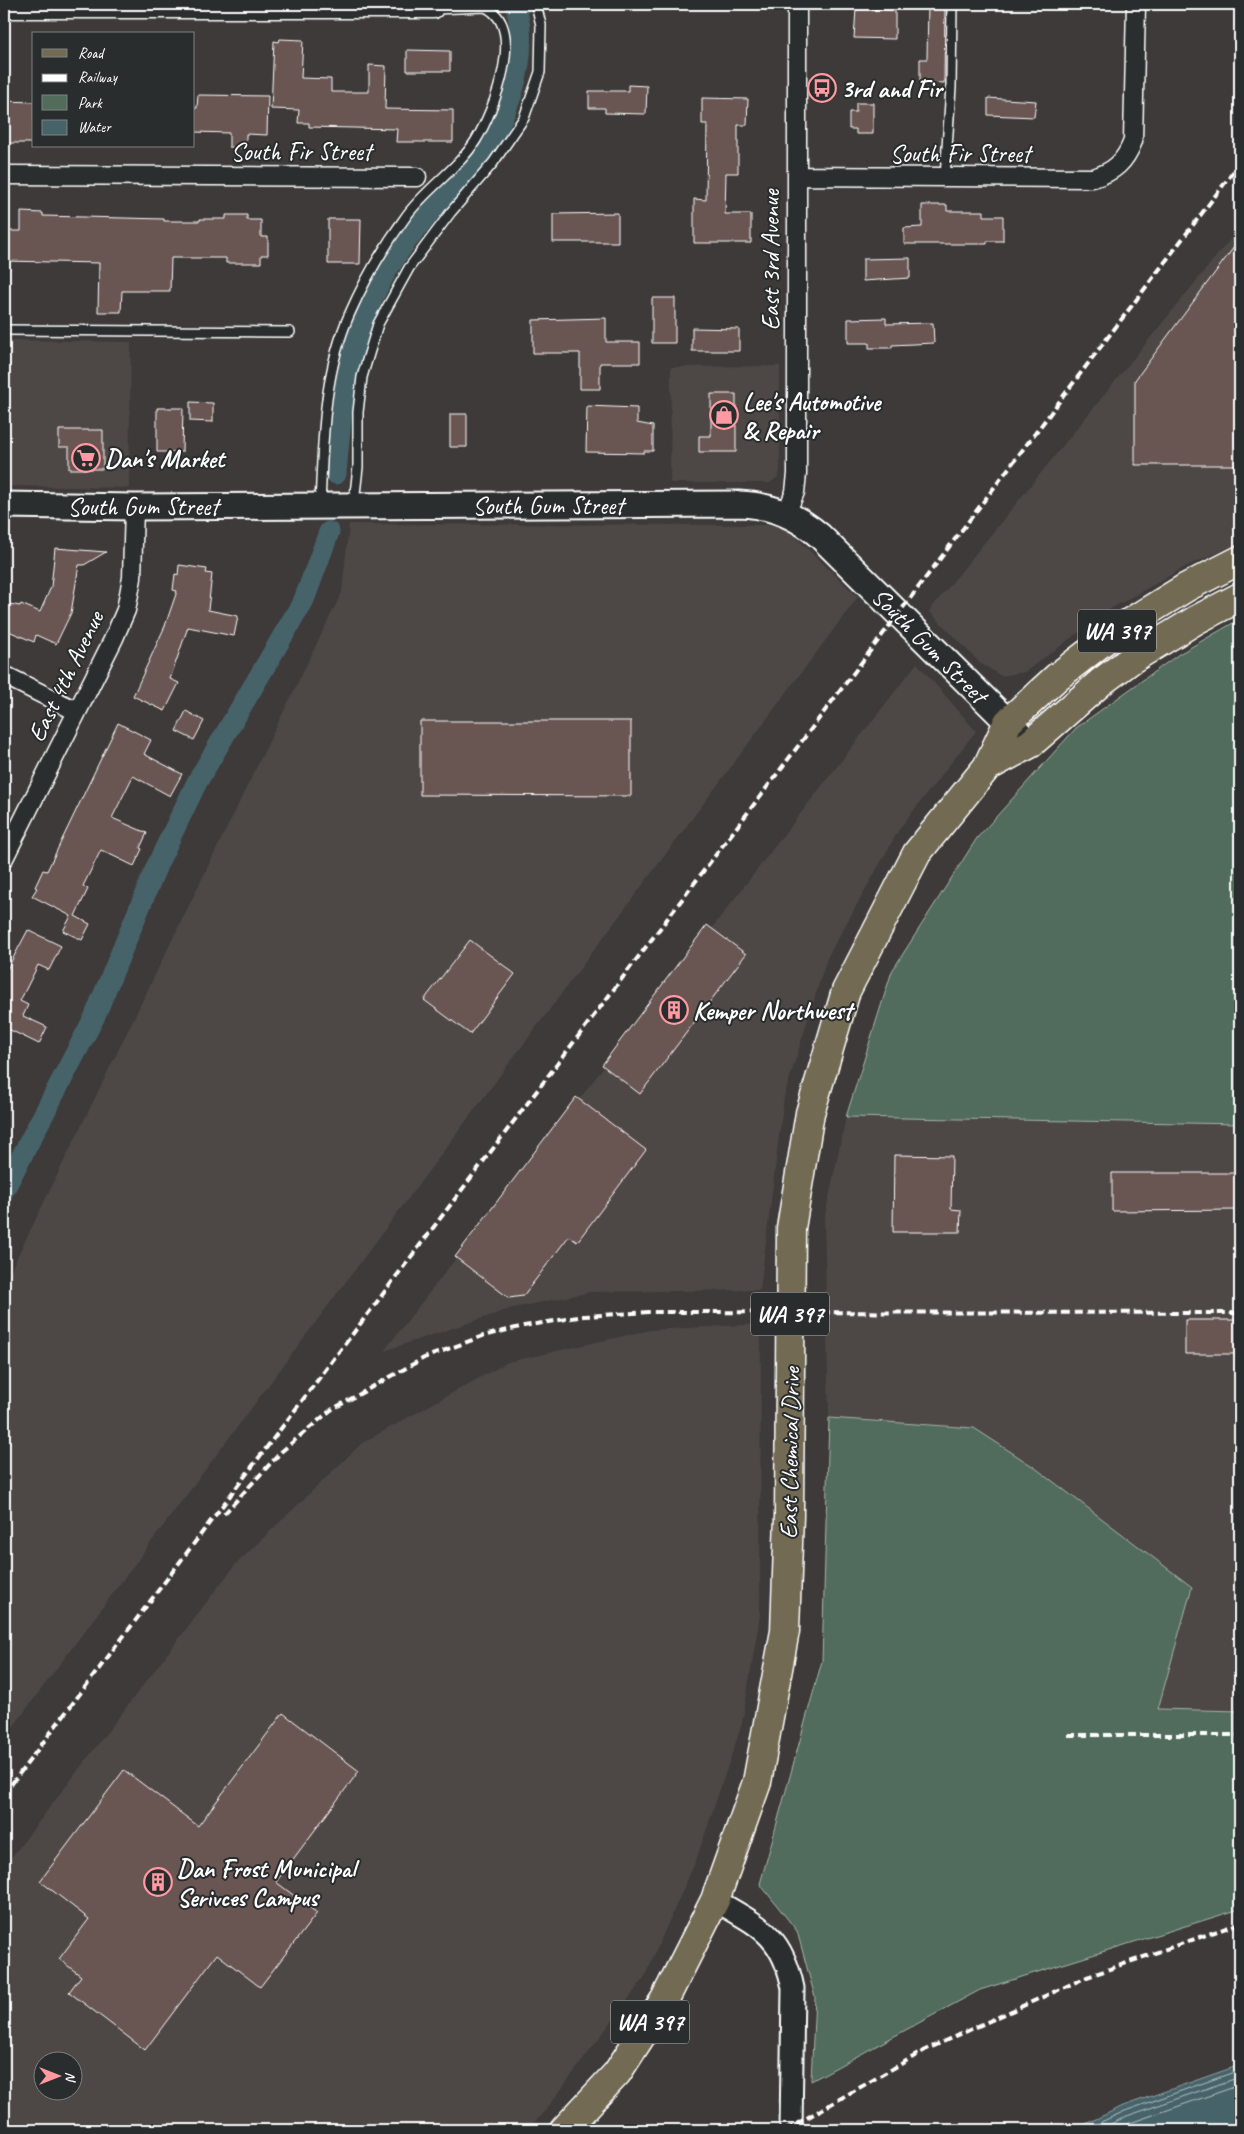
<svg xmlns="http://www.w3.org/2000/svg" width="1244" height="2134" font-family="Caveat,sans-serif">
  <style>
    .built { fill: #4e4745; fill-rule: evenodd }
    .green { fill: #516c5b; stroke: #a8b6ad }
    .water { fill: #46636a; stroke: #90a1a6 }
    .lines { fill: none; stroke-linecap: round; stroke-linejoin: round }
    .shore { stroke: #b5c1c3; stroke-width: 1 }
    .canal { stroke: #46636a; stroke-width: 21 }
    .building { fill: #695753; stroke: #fff }
    .service-casing { stroke: #fff; stroke-width: 12 }
    .minor-casing { stroke: #fff; stroke-width: 21 }
    .tertiary-casing { stroke: #fff; stroke-width: 25 }
    .secondary-casing { stroke: #fff; stroke-width: 29 }
    .primary-casing { stroke: #fff; stroke-width: 31 }
    .service { stroke: #2a2d2e; stroke-width: 9 }
    .minor { stroke: #2a2d2e; stroke-width: 18 }
    .tertiary { stroke: #2a2d2e; stroke-width: 21 }
    .secondary { stroke: #2a2d2e; stroke-width: 25 }
    .primary { stroke: #736b52; stroke-width: 28 }
    .rail { stroke: #fff; stroke-width: 4; stroke-dasharray: 8 4; stroke-linecap: butt }
    .labels { text-anchor: middle; stroke-width: 4; stroke-linejoin: round; paint-order: stroke }
    .shield { fill: #2a2d2e; stroke: #bfc0c0; stroke-width: 1 }
    .shield-label { font-size: 24px; font-weight: bold; fill: #fff }
    .poi-label { font-size: 25px; font-weight: bold; fill: #fff; stroke: #2a2d2e; text-anchor: start }
    .street-label { font-size: 25px; fill: #fff; stroke: #2a2d2e }
  </style>
  <rect width="100%" height="100%" fill="#3d3a39"/>
  <filter id="ink" filterUnits="userSpaceOnUse"><feTurbulence type="fractalNoise" baseFrequency=".02" numOctaves="2"/><feDisplacementMap in="SourceGraphic" scale="10" xChannelSelector="R" yChannelSelector="G"/><feConvolveMatrix kernelMatrix="1 2 1 2 8 2 1 2 1" color-interpolation-filters="sRGB"/></filter>
  <g filter="url(#ink)">
    <path class="built" d="M 1240,227 L 1240,543 L 1187,566 L 1112,608 L 1025,672 L 1001,676 L 980,663 L 929,611 Z
      M 4,340 L 131,342 L 129,488 L 4,486 Z
      M 780,366 L 780,472 L 777,478 L 770,483 L 670,483 L 671,367 Z
      M 349,524 L 783,525 L 858,597 L 4,1739 L 4,1284 L 342,592 Z
      M 917,663 L 976,731 L 900,828 L 827,958 L 784,1097 L 760,1290 L 591,1292 L 513,1308 L 384,1351 Z
      M 846,1117 L 1240,1124 L 1240,1711 L 1158,1709 L 1192,1587 L 974,1428 L 829,1418 L 824,1220 Z
      M 761,1324 L 760,1615 L 742,1724 L 697,1858 L 644,1978 L 543,2114 L 526,2130 L 4,2130 L 4,1867 L 235,1565 L 362,1443 L 508,1362 L 650,1330 ZM 42,2062 L 72,2062 L 72,2092 L 42,2092 Z"/>
    <path class="green" d="M 1240,619 L 1239,795 L 1240,797 L 1240,1124 L 846,1117 L 892,971 L 977,838 L 1076,728 L 1179,654 Z
      M 829,1418 L 974,1428 L 1034,1467 L 1192,1587 L 1158,1709 L 1240,1711 L 1240,1909 L 980,1990 L 811,2081 L 815,1997 L 797,1931 L 760,1884 L 822,1661 Z"/>
    <path class="water" d="M 1240,2065 L 1240,2130 L 1073,2130 L 1123,2106 Z"/>
    <g class="lines">
      <path class="shore" d="M 1084,2130 L 1125,2111 L 1240,2070
        M 1099,2130 L 1127,2116 L 1240,2077
        M 1116,2130 L 1130,2123 L 1240,2085"/>
      <path class="canal" d="M 336,474 C 341,414 345,356 371,301 C 387,265 410,233 437,204 C 450,190 466,176 479,161 C 484,154 488,145 492,138 C 515,97 529,50 515,4
        M 4,1190 L 94,1018 L 158,863 L 197,782 L 304,600 L 329,532"/>
    </g>
    <path class="building" d="M 928,4 L 945,4 L 944,83 L 920,82 L 920,59 L 927,59 Z
      M 856,9 L 895,10 L 895,39 L 854,38 Z
      M 280,39 L 303,40 L 301,78 L 331,79 L 331,92 L 369,92 L 369,65 L 386,66 L 385,109 L 453,110 L 453,142 L 396,142 L 397,129 L 309,127 L 309,123 L 298,123 L 299,110 L 271,109 L 274,41 L 279,42 Z
      M 407,50 L 450,51 L 450,71 L 407,71 Z
      M 628,85 L 647,86 L 646,114 L 605,113 L 605,108 L 589,108 L 589,91 L 628,91 Z
      M 198,95 L 268,96 L 267,135 L 246,134 L 246,148 L 229,147 L 229,133 L 194,132 L 194,108 L 197,108 Z
      M 702,98 L 748,99 L 747,125 L 738,125 L 738,173 L 726,173 L 725,214 L 751,214 L 751,243 L 694,243 L 694,199 L 706,200 L 707,124 L 702,124 Z
      M 988,98 L 1036,101 L 1034,117 L 988,115 Z
      M 5,101 L 34,102 L 34,143 L 4,143 Z
      M 856,103 L 873,103 L 873,134 L 856,134 L 856,129 L 849,129 L 849,112 L 856,112 Z
      M 922,205 L 947,205 L 947,211 L 984,211 L 984,216 L 1003,216 L 1003,241 L 987,241 L 987,244 L 904,244 L 904,228 L 922,227 Z
      M 21,212 L 43,213 L 43,216 L 164,219 L 164,221 L 200,221 L 200,219 L 226,219 L 226,215 L 247,215 L 247,220 L 261,220 L 261,237 L 268,237 L 268,255 L 261,255 L 261,263 L 226,263 L 226,258 L 171,258 L 170,291 L 122,291 L 121,312 L 98,312 L 99,263 L 4,261 L 4,231 L 21,231 Z
      M 618,213 L 618,242 L 553,242 L 553,214 Z
      M 328,219 L 361,219 L 360,264 L 328,264 Z
      M 1240,239 L 1240,465 L 1135,465 L 1135,380 Z
      M 910,258 L 910,278 L 863,281 L 863,259 Z
      M 652,298 L 675,298 L 675,343 L 652,343 Z
      M 606,318 L 606,342 L 640,342 L 640,363 L 600,363 L 600,389 L 580,389 L 580,353 L 533,353 L 533,320 Z
      M 886,318 L 886,324 L 933,323 L 934,343 L 892,345 L 892,348 L 869,348 L 869,343 L 848,343 L 848,319 Z
      M 692,328 L 739,329 L 739,351 L 692,351 Z
      M 711,394 L 736,394 L 736,452 L 699,452 L 699,436 L 711,436 Z
      M 190,402 L 213,403 L 213,422 L 190,421 Z
      M 587,406 L 637,408 L 637,423 L 653,426 L 653,451 L 644,451 L 644,453 L 586,452 Z
      M 157,408 L 183,408 L 182,452 L 157,452 Z
      M 450,414 L 467,414 L 467,447 L 450,447 Z
      M 59,430 L 103,430 L 103,469 L 69,469 L 69,447 L 59,447 Z
      M 55,548 L 106,552 L 84,565 L 79,565 L 71,613 L 56,644 L 36,635 L 34,642 L 4,629 L 4,603 L 20,606 L 21,604 L 40,612 L 51,587 Z
      M 179,565 L 207,569 L 206,573 L 212,574 L 208,610 L 238,616 L 234,636 L 188,627 L 170,679 L 179,683 L 165,711 L 133,696 L 165,626 L 177,591 L 173,590 L 175,574 L 178,575 Z
      M 186,711 L 204,721 L 194,740 L 176,731 Z
      M 420,721 L 631,721 L 631,796 L 420,795 Z
      M 118,723 L 151,740 L 144,754 L 182,774 L 170,796 L 133,776 L 112,818 L 147,833 L 140,848 L 142,849 L 134,866 L 101,850 L 83,886 L 88,889 L 75,916 L 90,924 L 82,940 L 63,931 L 71,916 L 32,896 L 37,888 L 35,887 L 43,870 L 47,871 Z
      M 707,925 L 746,954 L 640,1094 L 602,1065 Z
      M 28,930 L 61,946 L 49,970 L 38,965 L 20,1001 L 28,1005 L 23,1016 L 47,1027 L 39,1044 L 6,1028 L 4,1033 L 4,975 Z
      M 470,940 L 515,974 L 470,1034 L 424,1000 Z
      M 576,1097 L 646,1150 L 577,1242 L 569,1236 L 523,1296 L 509,1298 L 455,1257 Z
      M 894,1155 L 952,1156 L 951,1209 L 961,1210 L 960,1232 L 893,1232 Z
      M 1112,1173 L 1240,1173 L 1240,1210 L 1112,1211 Z
      M 1185,1320 L 1240,1320 L 1240,1354 L 1185,1354 Z
      M 283,1713 L 359,1771 L 276,1882 L 317,1913 L 260,1987 L 217,1954 L 145,2050 L 69,1992 L 81,1976 L 59,1959 L 89,1919 L 40,1881 L 124,1770 L 198,1826 Z"/>
    <g class="lines">
      <defs>
        <path id="service" d="M 945,178 L 951,87 L 952,4
          M 4,330 L 290,332
          M 354,503 L 358,467 L 358,412 L 362,377 L 378,324 L 409,268 L 451,212 L 493,163 L 524,118 L 540,72 L 541,25 L 536,4
          M 320,505 C 323,441 323,373 350,313 C 365,279 385,245 407,215 C 427,188 458,169 476,140 C 493,112 528,26 485,7 L 434,9"/>
        <path id="minor" d="M 4,9 L 434,9 L 434,4
          M 4,175 L 417,177
          M 797,176 L 1093,178 C 1114,172 1125,162 1133,141 L 1136,4
          M 786,514 L 795,492 L 797,474 L 797,4
          M 4,675 L 76,711
          M 4,858 L 114,638 L 126,610 L 132,578 L 134,507"/>
        <path id="tertiary" d="M 715,1900 C 759,1926 782,1934 793,1988 L 791,2130"/>
        <path id="secondary" d="M 4,505 L 134,507 L 739,504 C 770,505 797,516 820,536 L 1030,744"/>
        <path id="primary" d="M 987,767 L 1030,744 L 1101,682 L 1132,659 L 1196,620 L 1240,597
          M 564,2130 L 617,2073 L 665,1999 L 715,1900 L 757,1782 L 785,1631 L 789,1516 L 791,1228 L 810,1113 L 846,991 L 917,853 L 987,767 L 1008,722 L 1057,677 L 1119,629 L 1187,587 L 1240,560"/>
      </defs>
      <use href="#service" class="service-casing"/>
      <use href="#minor" class="minor-casing"/>
      <use href="#tertiary" class="tertiary-casing"/>
      <use href="#secondary" class="secondary-casing"/>
      <use href="#primary" class="primary-casing"/>
      <use href="#service" class="service"/>
      <use href="#minor" class="minor"/>
      <use href="#tertiary" class="tertiary"/>
      <use href="#secondary" class="secondary"/>
      <use href="#primary" class="primary"/>
      <path class="rail" d="M 224,1514 L 282,1451 L 331,1410 L 424,1358 L 483,1336 L 524,1326 L 584,1316 L 648,1312 L 1240,1313
        M 1068,1735 L 1240,1735
        M 4,1794 L 1240,163
        M 786,2130 L 925,2050 L 1087,1977 L 1240,1923"/>
    </g>
  </g>
  <defs>
    <symbol id="bus-ring" viewBox="-11 -11 22 22"><circle r="9.5" fill="#2a2d2e" stroke="#ff9aa2" stroke-width="1.5"/><path d="M-5-6H5V4H4V6H2V4H-2V6H-4V4H-5ZM-3.5-4V0h7V-4ZM-3.5 1.2v1.5H-2V1.2ZM2 1.2v1.5H3.5V1.2Z" fill="#ff9aa2"/></symbol>
    <symbol id="shop-ring" viewBox="-11 -11 22 22"><circle r="9.5" fill="#2a2d2e" stroke="#ff9aa2" stroke-width="1.5"/><path d="M-5-2.5h2.3a2.7 3.5 0 0 1 5.4 0H5L5.5 6h-11ZM-1.5-2.5h3a1.5 2.3 0 0 0-3 0Z" fill="#ff9aa2"/></symbol>
    <symbol id="supermarket-ring" viewBox="-11 -11 22 22"><circle r="9.5" fill="#2a2d2e" stroke="#ff9aa2" stroke-width="1.5"/><path d="M-6-5.5h2.5l.6 2H6L4.5 2H-2.5L-4.4-4H-6ZM-1.5 3.2a1.3 1.3 0 1 0 .1 0ZM3 3.2a1.3 1.3 0 1 0 .1 0Z" fill="#ff9aa2"/></symbol>
    <symbol id="building-ring" viewBox="-11 -11 22 22"><circle r="9.5" fill="#2a2d2e" stroke="#ff9aa2" stroke-width="1.5"/><path d="M-4-6H4V6H1V3H-1V6H-4ZM-2.5-4.3h1.7v1.8h-1.7ZM.8-4.3h1.7v1.8H.8ZM-2.5-1h1.7V.8h-1.7ZM.8-1h1.7V.8H.8Z" fill="#ff9aa2"/></symbol>
  </defs>
  <g fill-rule="evenodd">
    <use href="#bus-ring" x="806" y="72" width="32" height="32"/>
    <use href="#shop-ring" x="708" y="399" width="32" height="32"/>
    <use href="#supermarket-ring" x="70" y="442" width="32" height="32"/>
    <use href="#building-ring" x="658" y="994" width="32" height="32"/>
    <use href="#building-ring" x="142" y="1866" width="32" height="32"/>
  </g>
  <g class="labels">
    <g class="shield">
      <rect x="1078" y="609.5" width="78" height="43" rx="4"/>
      <rect x="751" y="1292.5" width="78" height="43" rx="4"/>
      <rect x="611" y="2000.5" width="78" height="43" rx="4"/>
    </g>
    <g class="shield-label">
      <text x="1117" y="639">WA 397</text>
      <text x="790" y="1322">WA 397</text>
      <text x="650" y="2030">WA 397</text>
    </g>
    <g class="poi-label">
      <text x="841" y="97">3rd and Fir</text>
      <text x="743" y="410">Lee's Automotive<tspan x="743" dy="29">&amp; Repair</tspan></text>
      <text x="105" y="467">Dan's Market</text>
      <text x="693" y="1019">Kemper Northwest</text>
      <text x="177" y="1877">Dan Frost Municipal<tspan x="177" dy="29">Serivces Campus</tspan></text>
    </g>
    <g class="street-label">
      <text x="301" y="160">South Fir Street</text>
      <text x="960" y="162">South Fir Street</text>
      <text transform="translate(770 260) rotate(-90)" y="9">East 3rd Avenue</text>
      <text x="548" y="514">South Gum Street</text>
      <text x="143" y="515">South Gum Street</text>
      <text transform="translate(930 645) rotate(45)" y="9">South Gum Street</text>
      <text transform="translate(65 676) rotate(-64)" y="9">East 4th Avenue</text>
      <text transform="translate(789 1453) rotate(-89)" y="9">East Chemical Drive</text>
    </g>
  </g>
  <rect width="1244" height="2134" fill="none" stroke="#2a2d2e" stroke-width="20"/>
  <rect x="10" y="10" width="1224" height="2114" fill="none" stroke="#fff" stroke-width="2" filter="url(#ink)"/>
  <rect x="32" y="32" width="162" height="115" fill="#2a2d2e" stroke="#7f8182"/>
  <rect x="42" y="49" width="25" height="8" fill="#736b52" stroke="#7f8182"/>
  <text x="78" y="58" font-size="15" fill="#ffffff">Road</text>
  <rect x="42" y="74" width="25" height="8" fill="#ffffff" stroke="#7f8182"/>
  <text x="78" y="82" font-size="15" fill="#ffffff">Railway</text>
  <rect x="42" y="95" width="25" height="15" fill="#516c5b" stroke="#7f8182"/>
  <text x="78" y="108" font-size="15" fill="#ffffff">Park</text>
  <rect x="42" y="120" width="25" height="15" fill="#46636a" stroke="#7f8182"/>
  <text x="78" y="132" font-size="15" fill="#ffffff">Water</text>
  <g transform="translate(58 2076) rotate(90)"><circle r="24" fill="#2a2d2e" stroke="#7f8182"/>
  <path d="M0-4L9 19L0 12L-9 19Z" fill="#ff9aa2"/>
  <text y="-8" font-size="14" font-weight="bold" text-anchor="middle" fill="#ffffff">N</text>
  </g>
</svg>
